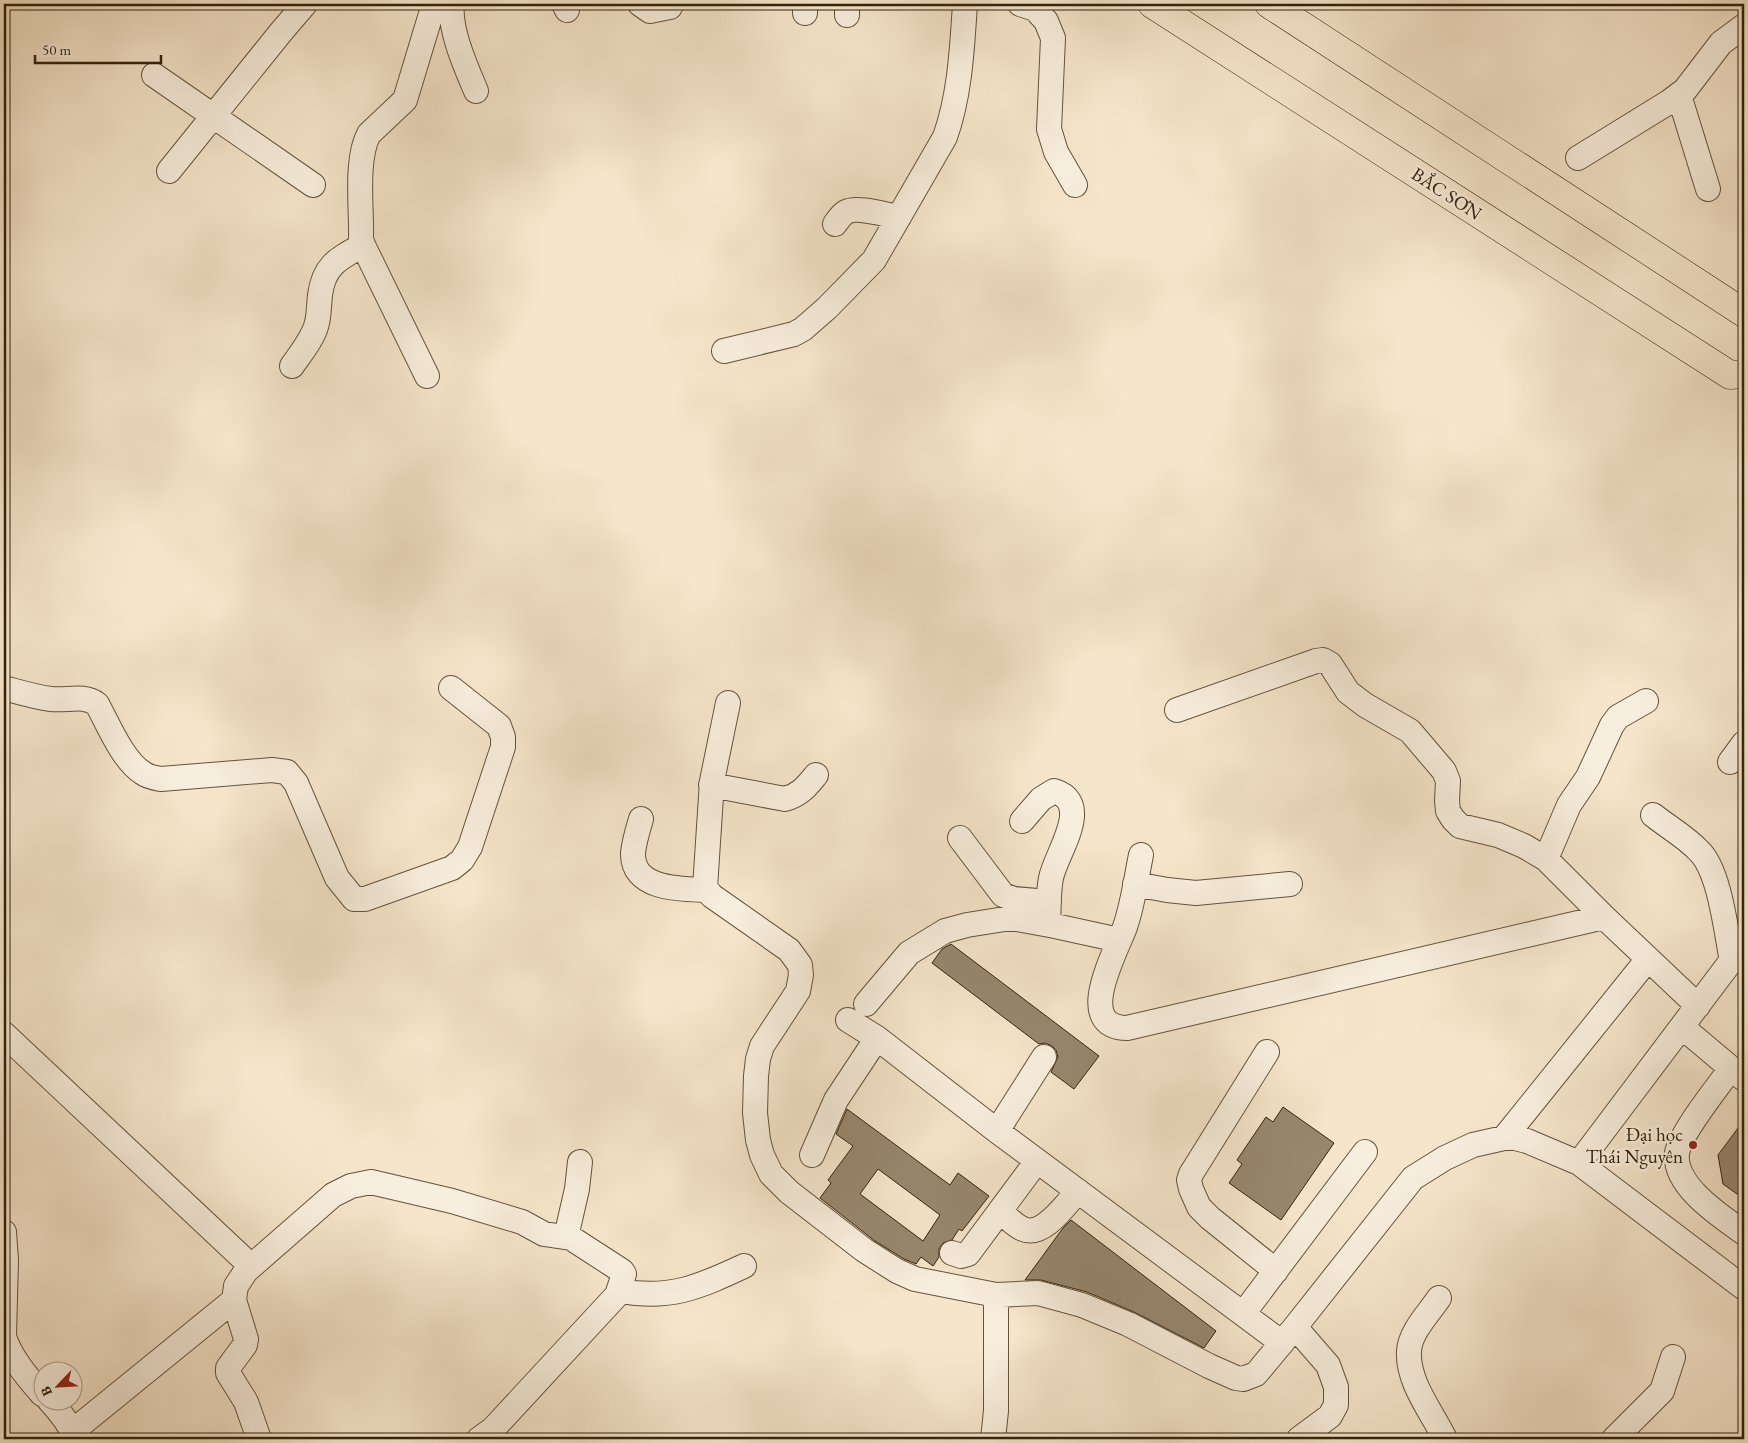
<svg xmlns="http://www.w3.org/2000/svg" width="1748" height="1443" font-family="'EB Garamond',serif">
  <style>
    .building { fill: #97876f; stroke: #32220c; fill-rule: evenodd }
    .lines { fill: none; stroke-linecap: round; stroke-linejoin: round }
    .minor-casing { stroke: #63533c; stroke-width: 26 }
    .major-casing { stroke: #32220c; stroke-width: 29 }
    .minor { stroke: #f8eedd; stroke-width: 24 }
    .major { stroke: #f5e5ca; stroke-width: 28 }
    .poi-dot { fill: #8f2418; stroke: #f8eedd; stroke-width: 2 }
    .labels { text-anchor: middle; stroke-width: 5; stroke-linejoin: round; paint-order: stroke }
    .street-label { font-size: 19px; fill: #32220c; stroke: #f8eedd }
    .poi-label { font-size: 19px; fill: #32220c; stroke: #f8eedd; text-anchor: end }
  </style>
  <rect width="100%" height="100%" fill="#f5e5ca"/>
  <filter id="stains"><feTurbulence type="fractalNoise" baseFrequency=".004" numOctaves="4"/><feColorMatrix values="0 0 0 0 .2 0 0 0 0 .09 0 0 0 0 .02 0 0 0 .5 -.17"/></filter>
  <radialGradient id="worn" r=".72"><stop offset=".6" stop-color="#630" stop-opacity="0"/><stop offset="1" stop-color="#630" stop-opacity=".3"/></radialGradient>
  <path class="building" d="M 951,944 L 1099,1056 L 1074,1089 L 1051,1072 L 1058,1057 L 1056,1050 L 1052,1046 L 1045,1043 L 1039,1044 L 932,963 L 942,949 Z
    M 1283,1107 L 1334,1143 L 1281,1220 L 1229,1183 L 1242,1164 L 1237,1160 L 1266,1117 L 1273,1122 Z
    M 847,1109 L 950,1185 L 958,1173 L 989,1196 L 962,1231 L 959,1229 L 952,1240 L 943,1243 L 939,1249 L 939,1257 L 933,1266 L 921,1257 L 916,1264 L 904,1259 L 875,1241 L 820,1198 L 831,1183 L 828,1180 L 853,1146 L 836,1134 ZM 878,1169 L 940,1215 L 923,1241 L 860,1194 Z
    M 1744,1120 L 1744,1199 L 1723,1184 L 1718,1155 Z
    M 1071,1220 L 1216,1331 L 1204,1348 L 1134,1312 L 1087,1292 L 1041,1280 L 1025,1280 L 1063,1228 Z"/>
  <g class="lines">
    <defs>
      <path id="minor" d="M 452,4 C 449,30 466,67 476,91
        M 564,4 L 567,10
        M 640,4 L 650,11 L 670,7
        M 847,4 L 847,15
        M 1020,4 L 1035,9 L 1046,21 L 1053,38 L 1049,129 L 1056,152 L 1075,185
        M 805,13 L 805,4
        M 154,75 L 313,185
        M 1679,95 L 1708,189
        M 1578,158 L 1669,102 L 1685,90 L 1721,43 L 1744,26
        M 169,171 L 281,32 L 305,4
        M 835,224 C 838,220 841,215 846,212 C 857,206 886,215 899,217
        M 724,351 L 794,334 L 803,329 L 827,308 L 874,260 L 945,137 C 960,95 962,49 965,4
        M 292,366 C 301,353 313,339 317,323 C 319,314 319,304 320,295 C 324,265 338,259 363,245
        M 427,376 L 363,245 L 361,239 C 362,210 355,159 369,134 L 405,100 L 434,4
        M 4,688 C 19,692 35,697 51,699 C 67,701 83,694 97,704 C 108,724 123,761 143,773 C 148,777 155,778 161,779 L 272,770 L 287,772 L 296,783 L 337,878 L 354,899 L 365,899 L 452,868 L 462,860 L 470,847 L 503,747 L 503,737 L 499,726 L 451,688
        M 728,703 L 712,781 L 705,888 L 712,896 L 789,950 L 800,965 L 801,975 L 798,991 L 762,1046 L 758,1059 L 756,1076 L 755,1113 L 758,1140 L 762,1155 L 771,1174 L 789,1192 L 864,1250 L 897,1271 L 915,1279 L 996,1295 L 1038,1293 L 1082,1305 L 1128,1324 L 1209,1366 L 1236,1378 L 1243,1379 L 1256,1374 L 1295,1327 L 1413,1178 L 1445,1158 L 1473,1145 L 1504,1138 L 1515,1138 L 1527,1141 L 1579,1163
        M 1177,710 L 1316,661 L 1323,660 L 1330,664 L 1348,692 L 1365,705 L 1410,731 L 1444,771 L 1448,781 L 1447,801 L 1448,811 L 1453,819 L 1460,826 L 1498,835 L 1524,846 L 1546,859 L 1604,917 L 1698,1006
        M 1730,762 L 1744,743
        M 711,785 L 785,799 C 800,795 806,787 816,775
        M 1653,815 C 1668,827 1686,837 1699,851 C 1720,871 1726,932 1732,961
        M 641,819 C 638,829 634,842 633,853 C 632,890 681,889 707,890
        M 1022,821 L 1041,799 L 1054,791 C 1094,803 1056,853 1051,878 C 1048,893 1049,909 1048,924
        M 960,838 L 1003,895 L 1014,899 L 1049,902
        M 1141,855 C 1136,879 1133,904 1125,927 C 1116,952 1073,1027 1127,1028 L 1604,917
        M 1546,859 L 1569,805 L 1588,777 L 1612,725 L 1618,717 L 1646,701
        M 1135,884 L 1167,890 L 1196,893 L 1290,884
        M 1744,944 L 1579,1163 L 1744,1288
        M 866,1004 L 909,953 L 945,931 L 967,925 L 1011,918 L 1055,926 L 1119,940
        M 848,1020 L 877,1038 L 997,1131 L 1282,1343
        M 1682,1027 L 1744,1079
        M 4,1034 L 251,1266
        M 1267,1052 L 1191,1174 L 1189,1180 L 1191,1189 L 1199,1207 L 1210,1218 L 1276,1271
        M 1731,1068 C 1718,1087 1680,1133 1677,1153 C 1673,1186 1721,1216 1744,1233
        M 997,1131 L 1044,1057
        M 1504,1138 L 1648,959
        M 812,1155 L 836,1100 L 877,1038
        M 1001,1212 C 1008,1218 1015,1226 1023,1229 C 1043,1238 1066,1204 1078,1191
        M 4,1232 L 6,1260 L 4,1336 C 9,1356 29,1379 42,1394
        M 566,1237 L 577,1189 L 580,1162
        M 952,1253 L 961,1256 L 968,1254 L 1037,1161
        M 620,1291 C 670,1300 699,1287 744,1266
        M 1439,1298 C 1429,1313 1410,1332 1409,1351 C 1407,1382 1432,1412 1445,1439
        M 1243,1314 L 1365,1152
        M 1295,1327 L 1328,1365 L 1336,1387 L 1336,1405 L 1330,1416 L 1299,1439
        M 49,1400 C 60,1412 70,1424 76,1439
        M 73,1431 L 234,1300
        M 259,1439 L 246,1402 L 228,1373 L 228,1368 L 245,1345 L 246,1339 L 234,1300 L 236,1286 L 246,1271 L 333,1195 L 351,1186 L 371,1182 L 452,1201 L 522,1222 L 544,1234 L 571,1238 L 622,1271 L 624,1274 L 617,1295 L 493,1429 L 479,1439
        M 993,1439 L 996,1411 L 996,1295
        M 1614,1439 L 1662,1391 L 1673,1357"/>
      <path id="major" d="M 1152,4 L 1730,375 L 1744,374
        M 1269,4 L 1744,313"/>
    </defs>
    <use href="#minor" class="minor-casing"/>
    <use href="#major" class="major-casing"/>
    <use href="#minor" class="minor"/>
    <use href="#major" class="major"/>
  </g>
  <circle class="poi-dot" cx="1693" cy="1145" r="5"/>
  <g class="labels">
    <g class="street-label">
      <text transform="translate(1447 193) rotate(33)" y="7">BẮC SƠN</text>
    </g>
    <g class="poi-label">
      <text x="1683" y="1141">Đại học<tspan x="1683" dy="22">Thái Nguyên</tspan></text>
    </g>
  </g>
  <rect width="1748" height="1443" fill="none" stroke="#f5e5ca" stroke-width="20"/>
  <rect x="5" y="5" width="1738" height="1433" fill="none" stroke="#32220c" stroke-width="2.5"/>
  <rect x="10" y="10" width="1728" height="1423" fill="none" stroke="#32220c"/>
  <g transform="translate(58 1386) rotate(245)"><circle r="24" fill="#f8eedd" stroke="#a99c89"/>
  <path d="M0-4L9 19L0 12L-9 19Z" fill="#8f2418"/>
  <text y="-8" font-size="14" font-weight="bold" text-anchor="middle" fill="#32220c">B</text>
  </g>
  <path d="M35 55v8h126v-8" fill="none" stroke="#32220c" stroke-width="2.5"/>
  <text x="42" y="55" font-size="15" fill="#32220c" stroke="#f8eedd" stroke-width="4" paint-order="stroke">50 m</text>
  <rect width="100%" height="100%" filter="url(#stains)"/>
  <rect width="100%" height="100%" fill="url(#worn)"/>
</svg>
